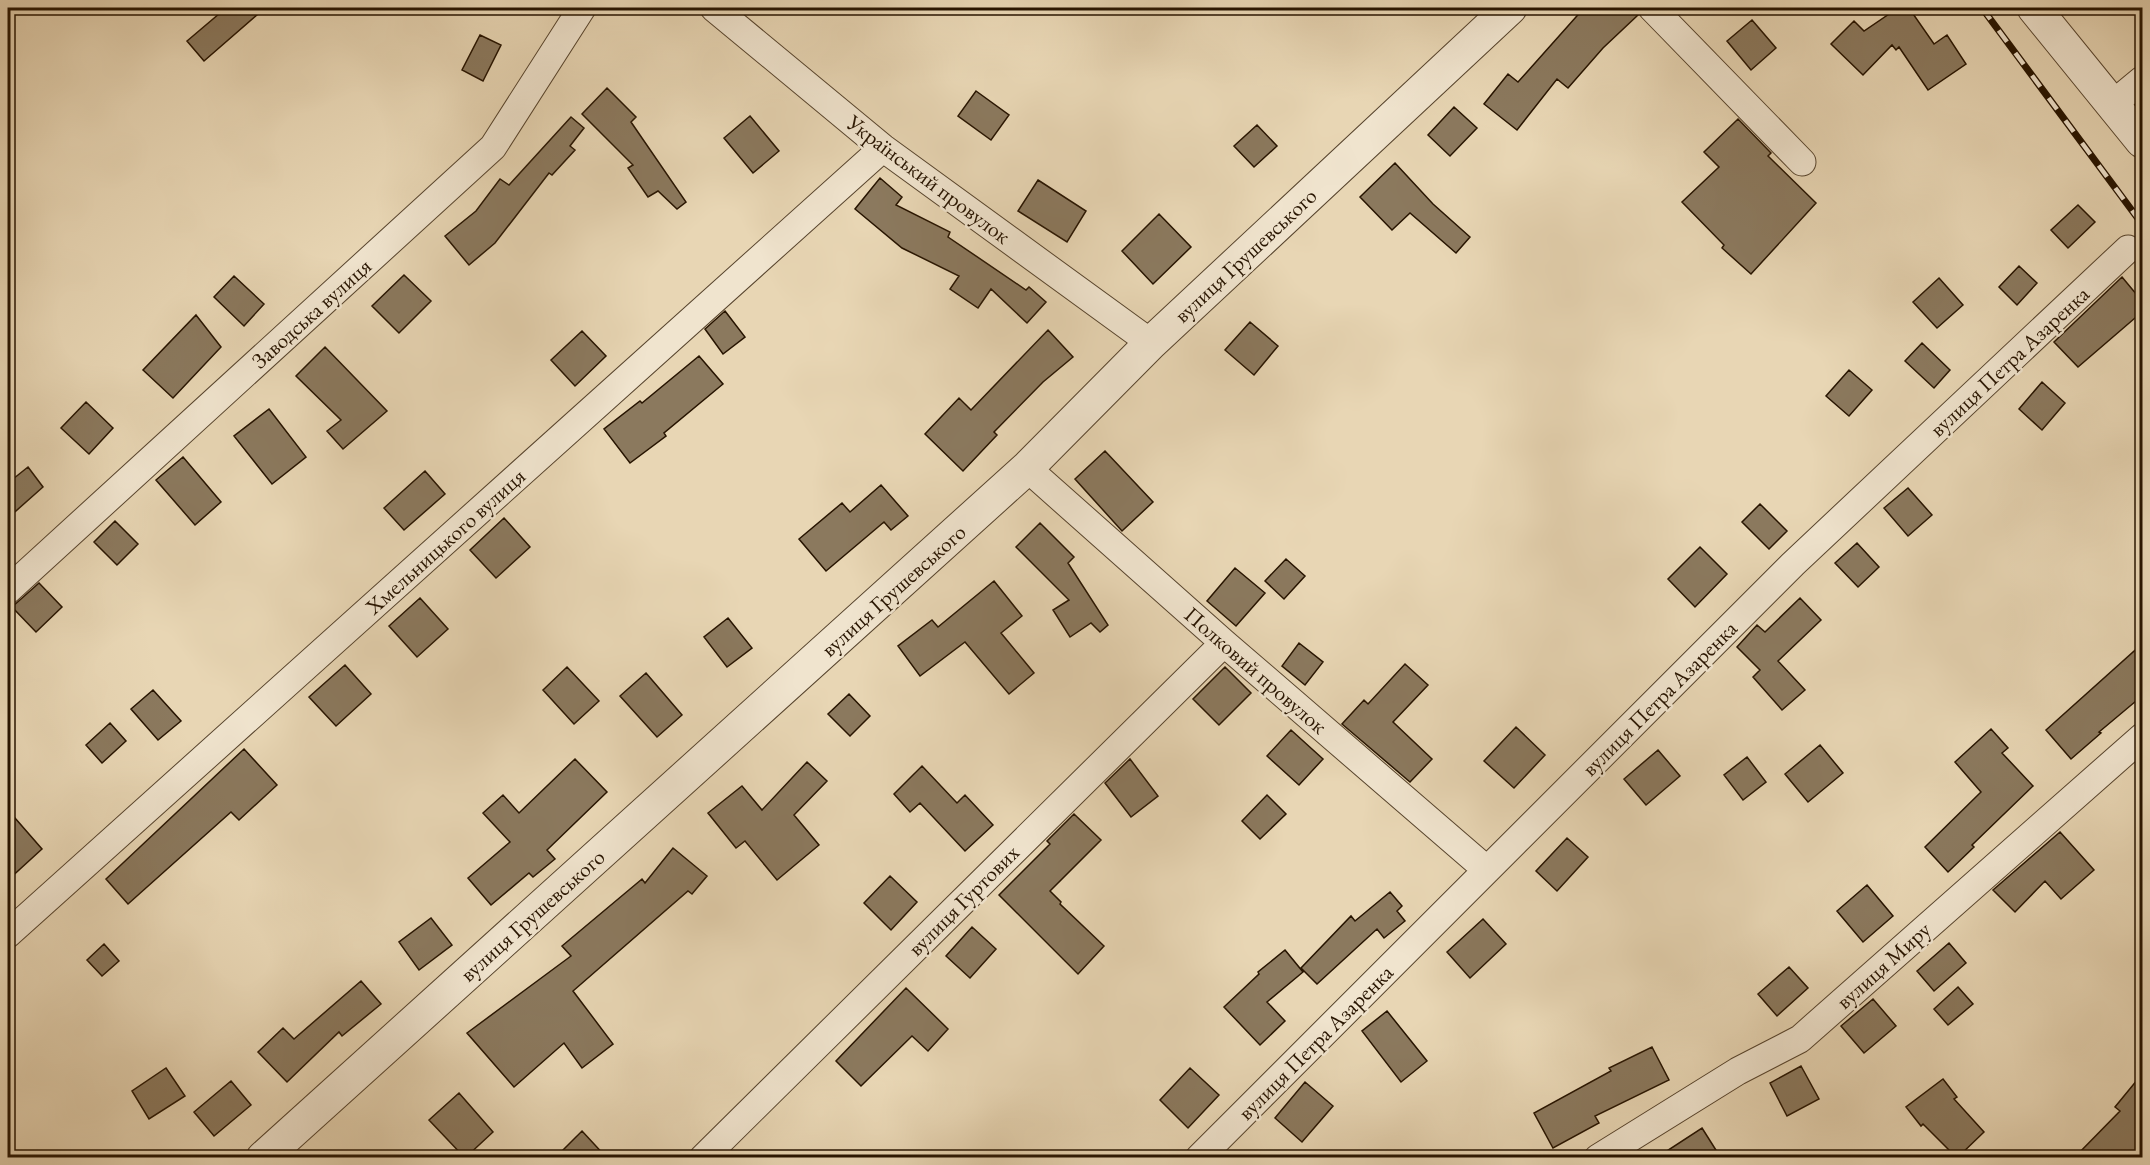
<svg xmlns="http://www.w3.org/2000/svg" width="2150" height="1165" font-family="'EB Garamond',serif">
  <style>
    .building { fill: #8b795e; stroke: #271400; stroke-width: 1.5 }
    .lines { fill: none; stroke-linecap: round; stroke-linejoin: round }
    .minor-casing { stroke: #57442d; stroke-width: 29 }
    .tertiary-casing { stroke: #57442d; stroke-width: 35 }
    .minor { stroke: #f0e4ce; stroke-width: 27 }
    .tertiary { stroke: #f0e4ce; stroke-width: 33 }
    .rail-casing { stroke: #271400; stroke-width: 7 }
    .rail { stroke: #f0e4ce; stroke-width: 4.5; stroke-dasharray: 14; stroke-linecap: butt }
    .labels { text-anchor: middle; stroke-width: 5; stroke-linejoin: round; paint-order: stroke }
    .street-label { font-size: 22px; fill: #271400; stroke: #f0e4ce }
  </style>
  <rect width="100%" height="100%" fill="#e8d6b4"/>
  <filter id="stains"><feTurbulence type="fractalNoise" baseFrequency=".00333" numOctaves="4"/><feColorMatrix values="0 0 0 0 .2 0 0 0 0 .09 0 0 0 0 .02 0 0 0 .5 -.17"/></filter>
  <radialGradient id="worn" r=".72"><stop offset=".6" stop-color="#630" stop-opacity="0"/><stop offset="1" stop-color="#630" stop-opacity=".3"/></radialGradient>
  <path class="building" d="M 226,8 L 265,8 L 204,61 L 187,41 Z
    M 1584,8 L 1637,8 L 1638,15 L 1603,48 L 1568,88 L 1557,79 L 1517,130 L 1484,104 L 1508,74 L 1518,82 Z
    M 1898,8 L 1909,8 L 1934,44 L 1947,35 L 1966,64 L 1928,90 L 1899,47 L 1896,50 L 1892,45 L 1863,75 L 1831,44 L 1854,21 L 1864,31 Z
    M 1752,20 L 1776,48 L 1751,70 L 1727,41 Z
    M 480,35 L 501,45 L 483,81 L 462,70 Z
    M 607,88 L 636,117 L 631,122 L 686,202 L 677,209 L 658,191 L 648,197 L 628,168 L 633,165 L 582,114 Z
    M 976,91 L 1009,115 L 991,140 L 958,116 Z
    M 1454,107 L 1477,128 L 1450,156 L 1428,135 Z
    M 750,116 L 779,151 L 753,173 L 724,138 Z
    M 571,117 L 584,128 L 570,146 L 575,150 L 552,175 L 549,173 L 495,243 L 469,265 L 445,236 L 476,211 L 500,179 L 509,185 Z
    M 1738,119 L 1771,153 L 1768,156 L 1816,203 L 1751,274 L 1722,248 L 1724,245 L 1682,202 L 1719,167 L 1704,152 Z
    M 1257,125 L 1277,146 L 1254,167 L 1234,146 Z
    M 1395,163 L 1433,204 L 1470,237 L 1456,253 L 1410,213 L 1392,230 L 1360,197 Z
    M 880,178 L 902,197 L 896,205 L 950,232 L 948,237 L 1026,290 L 1029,287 L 1046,302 L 1027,323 L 991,289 L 978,308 L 950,289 L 959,276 L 902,248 L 855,209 Z
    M 1038,180 L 1086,211 L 1067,242 L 1018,211 Z
    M 2078,205 L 2095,222 L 2068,248 L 2051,230 Z
    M 1159,214 L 1191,247 L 1153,284 L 1122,251 Z
    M 2019,266 L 2037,283 L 2017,305 L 1999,287 Z
    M 404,275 L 431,301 L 399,333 L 372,306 Z
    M 234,276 L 264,304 L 244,326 L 214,297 Z
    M 2122,277 L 2142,301 L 2142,312 L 2078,367 L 2054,342 Z
    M 1939,278 L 1963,305 L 1937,328 L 1913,302 Z
    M 725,311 L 745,337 L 723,354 L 705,329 Z
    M 196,315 L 221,347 L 173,398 L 143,370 Z
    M 1250,322 L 1278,346 L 1254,375 L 1225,350 Z
    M 1048,330 L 1073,357 L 1043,382 L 994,432 L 997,435 L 963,471 L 925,434 L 959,398 L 971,410 Z
    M 582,331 L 606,356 L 575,386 L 551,360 Z
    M 1922,343 L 1950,370 L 1934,388 L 1905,361 Z
    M 325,347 L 387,411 L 343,449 L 327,431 L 341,420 L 296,376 Z
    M 699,356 L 723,384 L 664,433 L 666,436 L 630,463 L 604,429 L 640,401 L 642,403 Z
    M 1849,370 L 1872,390 L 1849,416 L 1826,396 Z
    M 2042,382 L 2065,403 L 2042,430 L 2019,409 Z
    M 86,402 L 113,428 L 89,454 L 61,428 Z
    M 269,409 L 306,457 L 272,484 L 234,436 Z
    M 1105,451 L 1153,502 L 1122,531 L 1075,479 Z
    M 183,457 L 221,502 L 195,525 L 156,480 Z
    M 28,467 L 43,487 L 8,518 L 8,483 Z
    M 425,471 L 445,494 L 404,530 L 384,508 Z
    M 881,485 L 908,516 L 891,530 L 884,522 L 826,571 L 799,539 L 842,503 L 850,512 Z
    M 1908,488 L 1932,515 L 1908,536 L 1884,508 Z
    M 1760,504 L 1787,531 L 1769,549 L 1742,522 Z
    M 504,518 L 530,547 L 496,578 L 470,550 Z
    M 115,521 L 138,544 L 117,565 L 94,542 Z
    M 1040,523 L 1074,557 L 1068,563 L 1108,625 L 1100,632 L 1091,623 L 1070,637 L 1053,610 L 1069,600 L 1016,547 Z
    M 1857,543 L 1879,567 L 1858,587 L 1835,563 Z
    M 1700,547 L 1727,574 L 1695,607 L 1668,579 Z
    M 1286,559 L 1305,576 L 1284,599 L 1265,581 Z
    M 1235,568 L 1265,593 L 1236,626 L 1207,601 Z
    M 994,581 L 1022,616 L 1001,633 L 1034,673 L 1009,694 L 965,642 L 920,676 L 898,646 L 932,620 L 938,627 Z
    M 39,583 L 62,607 L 36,632 L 12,607 Z
    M 420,598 L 448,629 L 417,657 L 389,626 Z
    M 1800,598 L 1821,620 L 1778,661 L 1805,690 L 1782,710 L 1753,677 L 1760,670 L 1737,647 L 1757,625 L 1765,632 Z
    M 728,618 L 752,648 L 727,667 L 704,637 Z
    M 1299,643 L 1323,662 L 1305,685 L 1282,666 Z
    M 2142,644 L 2142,696 L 2099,732 L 2101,733 L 2071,759 L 2046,730 Z
    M 1405,664 L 1428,685 L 1393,722 L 1432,759 L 1410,782 L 1342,724 L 1364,700 L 1368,704 Z
    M 345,665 L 371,694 L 336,726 L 309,697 Z
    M 567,667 L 599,701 L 574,724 L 543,690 Z
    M 1225,667 L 1251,693 L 1219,725 L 1193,699 Z
    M 646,673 L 682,715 L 657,737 L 620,696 Z
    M 153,690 L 181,721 L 158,740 L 131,709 Z
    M 849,694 L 870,716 L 850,736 L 828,714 Z
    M 110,723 L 126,741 L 102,763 L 86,745 Z
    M 1516,727 L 1545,755 L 1514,788 L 1484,761 Z
    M 1991,729 L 2008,748 L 2002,753 L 2033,786 L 1972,845 L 1974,847 L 1948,872 L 1925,847 L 1981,792 L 1955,762 Z
    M 1291,730 L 1323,759 L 1299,785 L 1267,756 Z
    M 1820,745 L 1843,773 L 1808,802 L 1785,774 Z
    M 244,749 L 277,785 L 239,820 L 231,812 L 128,904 L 106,879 Z
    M 1658,750 L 1680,776 L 1646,805 L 1624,779 Z
    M 1747,757 L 1766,782 L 1743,800 L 1724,775 Z
    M 575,759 L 607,792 L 547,850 L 555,859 L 533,877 L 529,873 L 491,905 L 468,878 L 510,842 L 483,813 L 503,795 L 519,813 Z
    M 1130,759 L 1158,796 L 1131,817 L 1105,783 Z
    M 807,762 L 827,781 L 794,815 L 819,845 L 777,880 L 745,841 L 736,848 L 708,813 L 742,786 L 762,810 Z
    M 922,766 L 957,803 L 965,795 L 993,825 L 965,851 L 920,803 L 910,812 L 894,794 Z
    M 1267,795 L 1286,814 L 1260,839 L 1242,821 Z
    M 8,810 L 42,849 L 8,880 Z
    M 1074,814 L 1101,840 L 1050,891 L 1061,902 L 1060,904 L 1104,946 L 1078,974 L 999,895 L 1050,844 L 1047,841 Z
    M 2060,832 L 2094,870 L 2061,899 L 2045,881 L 2015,912 L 1993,890 Z
    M 1567,838 L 1588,857 L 1557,891 L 1536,871 Z
    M 673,848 L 707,876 L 692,894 L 688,891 L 573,991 L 613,1044 L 582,1068 L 564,1043 L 514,1087 L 467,1033 L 571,956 L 562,946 L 642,879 L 645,883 Z
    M 890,876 L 917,902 L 891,930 L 864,903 Z
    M 1867,885 L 1893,916 L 1863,942 L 1837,911 Z
    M 1390,892 L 1402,906 L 1397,911 L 1405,921 L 1384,938 L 1377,929 L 1317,984 L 1301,968 L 1351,916 L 1355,921 Z
    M 431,918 L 452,945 L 419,970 L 399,942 Z
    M 1483,919 L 1506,944 L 1470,978 L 1447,952 Z
    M 972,927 L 996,949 L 970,978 L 946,956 Z
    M 1949,943 L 1966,963 L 1934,991 L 1917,971 Z
    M 104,944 L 119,961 L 102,976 L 87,960 Z
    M 1285,950 L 1303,972 L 1267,1002 L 1285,1021 L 1260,1045 L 1224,1007 L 1259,974 L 1258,972 Z
    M 1789,967 L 1808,988 L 1777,1016 L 1758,994 Z
    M 361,981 L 381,1004 L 342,1036 L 339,1032 L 287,1082 L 258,1052 L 283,1028 L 294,1039 Z
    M 1958,987 L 1973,1004 L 1948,1025 L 1934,1009 Z
    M 906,988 L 948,1029 L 928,1051 L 912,1036 L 861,1086 L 836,1061 Z
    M 1873,999 L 1896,1026 L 1864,1053 L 1841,1026 Z
    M 1387,1011 L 1427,1061 L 1401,1082 L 1362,1031 Z
    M 1652,1047 L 1669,1080 L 1595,1116 L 1599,1123 L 1553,1148 L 1534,1113 L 1611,1071 L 1609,1068 Z
    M 1801,1066 L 1819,1099 L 1787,1116 L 1770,1083 Z
    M 166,1068 L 185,1096 L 149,1119 L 132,1091 Z
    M 1190,1068 L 1219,1095 L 1188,1128 L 1160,1100 Z
    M 2142,1074 L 2142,1158 L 2074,1158 L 2120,1111 L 2115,1107 Z
    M 1943,1079 L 1957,1097 L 1954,1099 L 1984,1132 L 1957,1158 L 1923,1124 L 1921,1126 L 1906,1107 Z
    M 231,1081 L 251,1105 L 214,1136 L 194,1112 Z
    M 1305,1082 L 1333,1106 L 1302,1142 L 1275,1118 Z
    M 459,1093 L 493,1132 L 465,1158 L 429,1120 Z
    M 1702,1128 L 1721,1158 L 1656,1158 Z
    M 582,1131 L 607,1158 L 555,1158 Z"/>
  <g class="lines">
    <defs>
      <path id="minor" d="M 714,8 L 883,148 L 1151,343
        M 1652,8 L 1802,162
        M 2113,104 L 2142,80
        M 1027,468 L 1224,643 L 1487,870
        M 8,590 L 493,147 L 582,8
        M 8,934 L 883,148
        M 703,1158 L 1224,643
        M 1199,1158 L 1793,564 L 2128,249
        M 1598,1158 L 1738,1071 L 1800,1039 L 2142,737"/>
      <path id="tertiary" d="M 2034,8 L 2142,141
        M 263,1158 L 1027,468 L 1151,343 L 1510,8"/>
    </defs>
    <use href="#minor" class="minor-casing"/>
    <use href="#tertiary" class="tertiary-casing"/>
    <use href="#minor" class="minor"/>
    <use href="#tertiary" class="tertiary"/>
    <defs>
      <path id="rail" d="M 1982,8 L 2142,224"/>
    </defs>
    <use href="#rail" class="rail-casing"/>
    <use href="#rail" class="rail"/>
  </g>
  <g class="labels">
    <g class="street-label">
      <text transform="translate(929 179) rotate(37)" y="8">Український провулок</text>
      <text transform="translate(1245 255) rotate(-43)" y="8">вулиця Грушевського</text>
      <text transform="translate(311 313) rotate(-42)" y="8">Заводська вулиця</text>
      <text transform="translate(2009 361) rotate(-43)" y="8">вулиця Петра Азаренка</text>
      <text transform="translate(445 541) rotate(-42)" y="8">Хмельницького вулиця</text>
      <text transform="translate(893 590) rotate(-42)" y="8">вулиця Грушевського</text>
      <text transform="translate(1256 670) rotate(41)" y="8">Полковий провулок</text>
      <text transform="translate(1659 698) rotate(-45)" y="8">вулиця Петра Азаренка</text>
      <text transform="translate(963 900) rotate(-45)" y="8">вулиця Гуртових</text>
      <text transform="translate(532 915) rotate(-42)" y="8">вулиця Грушевського</text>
      <text transform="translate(1883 965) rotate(-42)" y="8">вулиця Миру</text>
      <text transform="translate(1315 1042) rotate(-45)" y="8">вулиця Петра Азаренка</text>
    </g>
  </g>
  <rect width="2150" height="1165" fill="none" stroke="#e8d6b4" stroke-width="30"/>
  <rect x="9" y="9" width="2132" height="1147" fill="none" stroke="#271400" stroke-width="3"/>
  <rect x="15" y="15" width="2120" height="1135" fill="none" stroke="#271400" stroke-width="1.5"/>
  <rect width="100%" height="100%" filter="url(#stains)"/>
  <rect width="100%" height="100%" fill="url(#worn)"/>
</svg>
